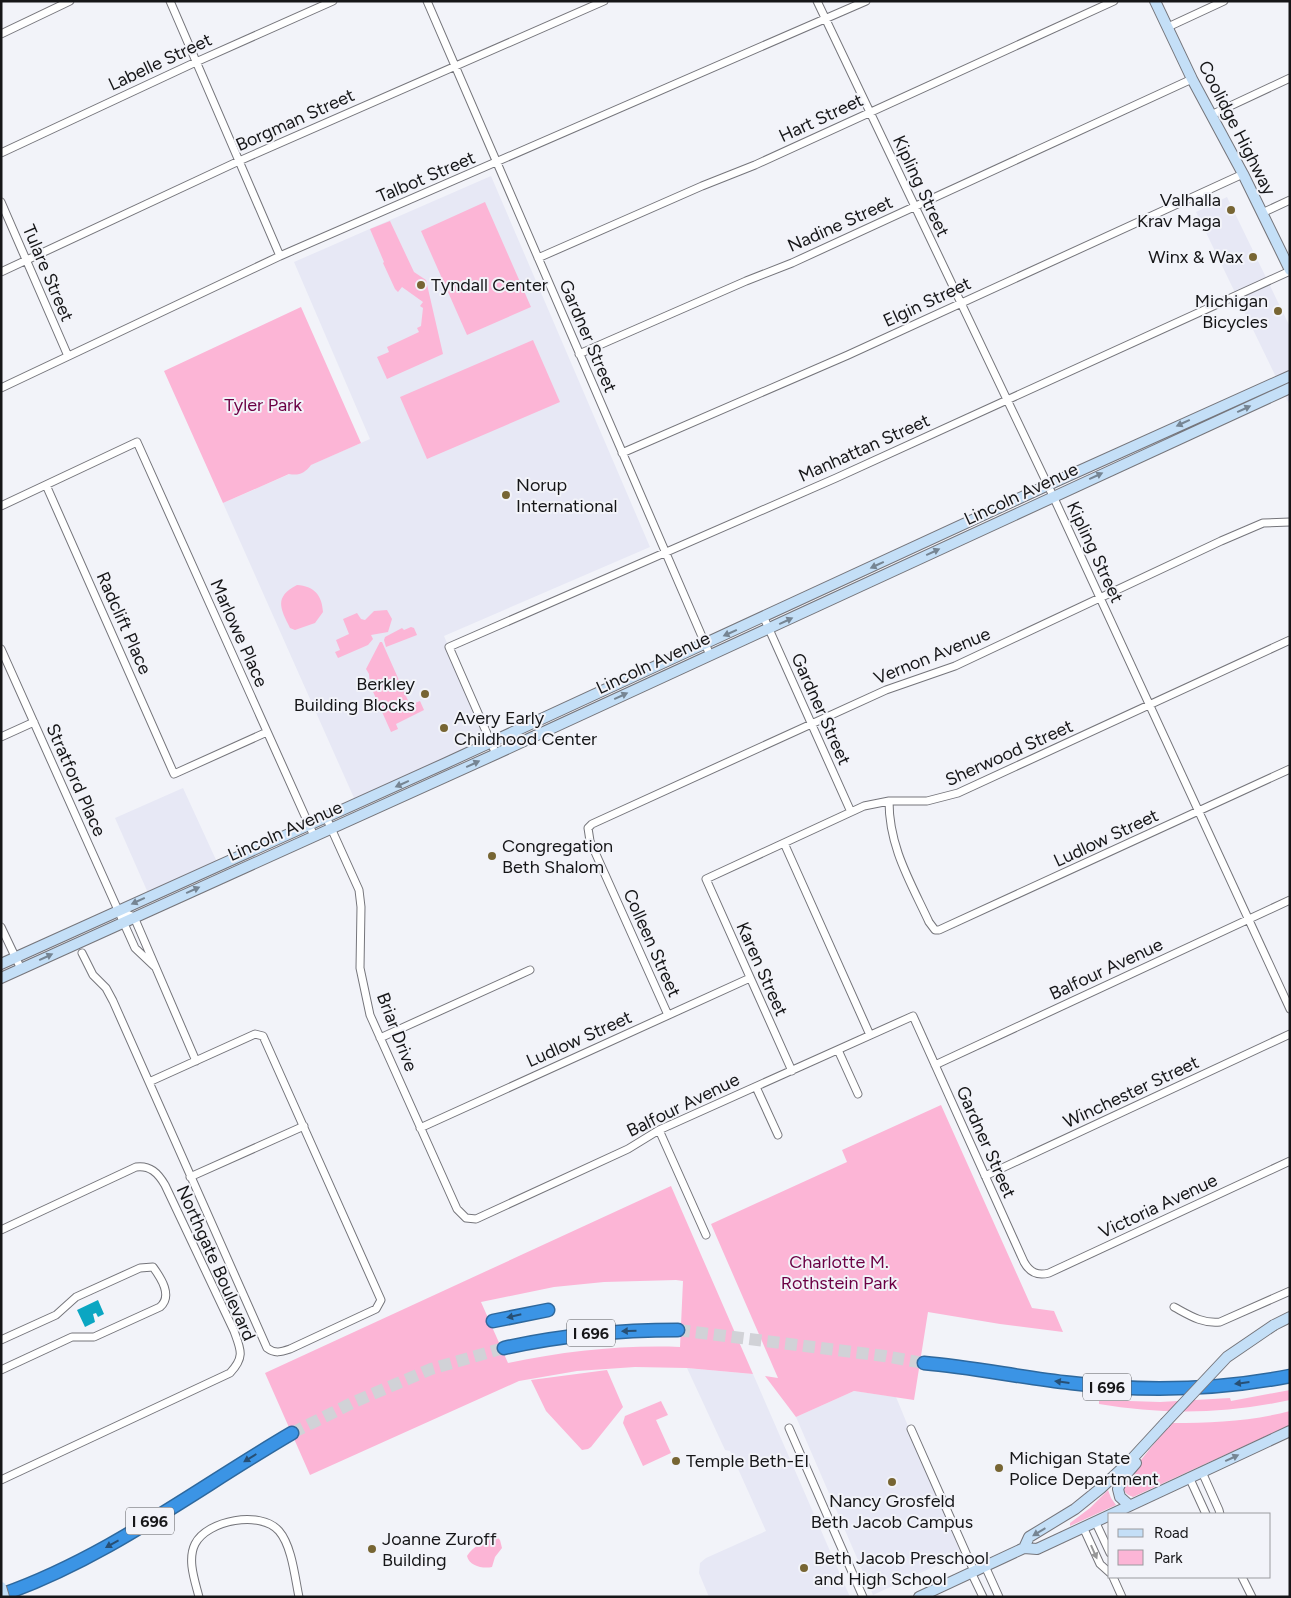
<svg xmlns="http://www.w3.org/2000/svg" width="1291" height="1598" font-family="Figtree,sans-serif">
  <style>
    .built { fill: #e7e8f5 }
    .green { fill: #fcb5d6; fill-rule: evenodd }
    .water { fill: #0ba6c2 }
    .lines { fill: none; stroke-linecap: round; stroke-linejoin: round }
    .highway-tunnel { stroke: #d1d2d7; stroke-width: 12; stroke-dasharray: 12 6; stroke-linecap: butt }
    .street-casing { stroke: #75757b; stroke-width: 9 }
    .secondary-casing { stroke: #75757b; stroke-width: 12 }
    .highway-casing { stroke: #2e689d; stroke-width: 15 }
    .street { stroke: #fff; stroke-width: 7 }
    .secondary { stroke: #c4dff7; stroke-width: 10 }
    .highway { stroke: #3b94e5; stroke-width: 12 }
    .secondary-bridge-casing { stroke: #75757b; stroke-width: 12; stroke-linecap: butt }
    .secondary-bridge { stroke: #c4dff7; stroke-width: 10 }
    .oneway { fill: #768593 }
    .oneway2 { fill: #274f74 }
    .oneway3 { fill: #969697 }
    .poi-dot { fill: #776533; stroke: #f2f3f9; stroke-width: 2 }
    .labels { text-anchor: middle; stroke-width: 4; stroke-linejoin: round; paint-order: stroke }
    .shield { fill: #f2f3f9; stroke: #58585c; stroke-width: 1 }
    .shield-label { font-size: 16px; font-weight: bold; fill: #161618 }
    .street-label { font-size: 18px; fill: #161618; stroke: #f2f3f9 }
    .poi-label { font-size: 18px; fill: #161618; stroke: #f2f3f9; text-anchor: start }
    .park-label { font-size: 18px; fill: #6b0044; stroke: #f2f3f9 }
  </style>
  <rect width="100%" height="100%" fill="#f2f3f9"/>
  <path class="built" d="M 491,176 L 650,547 L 444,636 L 491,747 L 358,807 L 223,503 L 370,439 L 294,262 Z
    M 1227,197 L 1290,327 L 1290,406 L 1196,212 Z
    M 183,788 L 217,862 L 148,893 L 115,818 Z
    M 687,1368 L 753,1374 L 850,1597 L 709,1597 L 699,1573 L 700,1563 L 706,1558 L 766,1531 L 730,1451 L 725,1450 Z
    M 854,1391 L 896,1397 L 961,1554 L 873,1595 L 796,1417 Z"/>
  <path class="green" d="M 485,202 L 531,307 L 467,335 L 421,231 Z
    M 390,221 L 414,272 L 426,280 L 443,354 L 387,379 L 377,357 L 389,352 L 387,347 L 419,332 L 417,328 L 421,326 L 423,308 L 420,306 L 423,302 L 402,287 L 398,292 L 395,289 L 383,263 L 384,262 L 370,229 Z
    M 301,307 L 361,443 L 311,465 C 305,473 299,476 289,474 L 223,503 L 164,371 Z
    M 533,340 L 560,402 L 427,459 L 400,397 Z
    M 297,585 C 314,586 322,595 323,612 L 315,623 L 295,630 L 290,628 C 280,608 274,597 297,585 Z
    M 387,610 L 392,619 L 388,632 L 371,635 L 373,639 L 368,645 L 338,658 L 335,652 L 340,650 L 336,640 L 349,634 L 343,619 L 357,613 L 361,619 L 365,620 L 374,611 Z
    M 411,627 L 414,628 L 417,635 L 386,647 L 384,640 L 385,637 L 402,628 L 404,630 Z
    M 380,642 L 382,642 L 410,705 L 420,701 L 424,710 L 396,724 L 398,729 L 391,732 L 370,685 L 369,674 L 366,669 Z
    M 941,1105 L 1032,1308 L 1054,1311 L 1063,1332 L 1000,1324 L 928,1312 L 914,1400 L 854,1391 L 796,1417 L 765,1376 L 778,1378 L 711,1224 L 847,1162 L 842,1150 Z
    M 671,1186 L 753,1374 L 687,1368 L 635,1367 L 577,1371 L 519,1381 L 310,1475 L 265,1373 ZM 676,1280 L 683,1281 L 680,1347 C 622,1345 566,1351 508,1363 L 481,1302 L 554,1287 L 604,1282 Z
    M 607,1370 L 623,1407 L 591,1447 L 588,1449 L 582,1450 L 546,1411 L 531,1380 Z
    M 1290,1390 L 1290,1400 C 1226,1414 1163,1415 1099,1404 L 1099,1400 L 1160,1402 L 1230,1398 L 1231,1401 Z
    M 661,1401 L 668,1415 L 656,1420 L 671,1453 L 643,1466 L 623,1423 L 625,1416 Z
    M 1290,1411 L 1290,1425 L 1133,1497 C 1128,1495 1122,1492 1124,1486 C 1126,1476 1165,1430 1173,1423 C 1213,1423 1252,1421 1290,1411 Z
    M 1108,1490 L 1111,1498 L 1116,1505 L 1070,1526 L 1070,1523 L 1090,1508 Z
    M 497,1537 L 500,1540 L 502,1548 L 495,1557 L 492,1567 C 483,1569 469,1566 467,1556 C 472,1547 487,1539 497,1537 Z"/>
  <path class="water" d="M 98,1300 L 104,1314 L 98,1317 L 96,1313 L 93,1314 L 95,1322 L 85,1327 L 77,1310 Z"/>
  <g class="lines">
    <path class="highway-tunnel" d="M 678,1330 L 884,1356 L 924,1363
      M 292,1433 L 354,1402 L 431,1369 L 504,1348"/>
    <defs>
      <path id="street" d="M 170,1 L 280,256
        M 427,1 L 710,655
        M 817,1 L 1053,496 L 1290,1009
        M 1168,27 L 1224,1
        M 1,34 L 70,1
        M 1211,115 L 1290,78
        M 1,153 L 196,62 L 333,1
        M 1,202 L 68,356
        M 1262,213 L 1290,200
        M 538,258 L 702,186 L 755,165 L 1114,1
        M 1,272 L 239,161 L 604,1
        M 579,354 L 746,281 L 792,263 L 1192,79
        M 1,388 L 280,256 L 866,1
        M 622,453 L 848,355 L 1243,174
        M 46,485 L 174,774 L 267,732
        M 1,506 L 137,442 L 314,836
        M 764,618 L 851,812
        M 1,649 L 135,948 L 154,966
        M 1,737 L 34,722
        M 496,754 L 449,647 L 836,478 L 1290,271
        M 889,801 C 889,847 910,881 929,922 L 935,930 L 939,930 L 1290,769
        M 326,817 L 359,890 L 361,907 L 360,968 L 370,1015 L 457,1209 L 466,1218 L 476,1219 L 628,1149 L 659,1130 L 913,1016 L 1024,1262 C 1030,1273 1038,1276 1049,1273 L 1290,1161
        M 784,843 L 870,1035
        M 118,910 L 134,917 L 196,1061
        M 1,927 L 21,969
        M 82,953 L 93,975 L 106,988 L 113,1001 L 267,1348 C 275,1354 281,1352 290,1349 L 376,1309 L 381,1300 L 263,1036 L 255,1034 L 149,1082
        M 668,1015 L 590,841 L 588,828 L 592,824 L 886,690 L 955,666 L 1221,541 L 1263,523 L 1290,522
        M 380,1038 L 530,970
        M 838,1050 L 858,1094
        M 935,1065 L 1290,900
        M 792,1071 L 706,879 L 864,806 L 889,801 L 927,801 L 958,793 L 1290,640
        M 756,1087 L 778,1135
        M 420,1128 L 750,978
        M 659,1130 L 706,1235
        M 985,1176 L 1290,1034
        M 190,1177 L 304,1126
        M 1,1230 L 136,1167 C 150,1165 158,1173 165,1185 L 234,1331 C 241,1350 245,1357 230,1373 L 1,1480
        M 1174,1307 C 1189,1315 1202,1324 1220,1322 L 1290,1291
        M 1,1340 L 56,1315 L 76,1297 L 140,1268 L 153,1267 C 161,1278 173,1296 160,1307 L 94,1337 L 72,1337 L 1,1370
        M 789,1428 L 863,1597
        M 911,1429 L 974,1571
        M 1202,1472 L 1219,1510 L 1220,1514
        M 1189,1477 L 1206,1514
        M 1095,1521 L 1110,1553
        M 1083,1527 L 1100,1564 L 1110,1573
        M 985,1566 L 999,1597
        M 971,1572 L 983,1597
        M 1113,1577 L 1122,1597
        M 1242,1577 L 1252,1597
        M 199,1597 C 195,1581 187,1560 195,1544 C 207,1520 261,1510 279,1531 C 292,1546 295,1578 299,1597"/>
      <path id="secondary" d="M 1155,1 L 1192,79 L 1243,174 L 1290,270
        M 1,964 L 446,763 L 1059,480 L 1290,376
        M 1,978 L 496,754 L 1290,388
        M 1274,1325 L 1290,1317
        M 1129,1505 L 1120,1497 L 1118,1489 L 1123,1478 L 1136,1463
        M 1024,1548 L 1029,1537 L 1075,1509 L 1101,1488 L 1130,1461 L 1165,1423
        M 919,1597 L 1024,1548 L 1037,1549 L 1290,1431"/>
      <path id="highway" d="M 493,1321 L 548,1310
        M 504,1348 C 562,1335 619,1330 678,1330
        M 924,1363 C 973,1367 1022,1378 1071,1383 C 1144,1392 1218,1390 1290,1376
        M 1,1595 C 107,1558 196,1489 292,1433"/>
    </defs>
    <use href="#street" class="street-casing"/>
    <use href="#secondary" class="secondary-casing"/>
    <use href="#highway" class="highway-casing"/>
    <use href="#street" class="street"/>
    <use href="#secondary" class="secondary"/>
    <use href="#highway" class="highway"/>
    <defs>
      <path id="secondary-bridge" d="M 1165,1423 L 1227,1357 L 1274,1325
        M 1,1587 L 4,1597"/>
    </defs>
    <use href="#secondary-bridge" class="secondary-bridge-casing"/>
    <use href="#secondary-bridge" class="secondary-bridge"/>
  </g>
  <defs><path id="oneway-solid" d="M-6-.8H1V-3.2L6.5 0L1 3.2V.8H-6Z" transform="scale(1.25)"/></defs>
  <g class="oneway">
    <use href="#oneway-solid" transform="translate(1244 409) rotate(-25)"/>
    <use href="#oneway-solid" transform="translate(1183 423) rotate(155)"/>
    <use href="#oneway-solid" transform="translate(1096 476) rotate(-25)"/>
    <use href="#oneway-solid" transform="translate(933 552) rotate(-25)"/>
    <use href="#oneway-solid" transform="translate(877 565) rotate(155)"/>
    <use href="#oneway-solid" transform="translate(786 621) rotate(-25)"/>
    <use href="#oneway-solid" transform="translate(730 633) rotate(156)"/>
    <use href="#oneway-solid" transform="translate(621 696) rotate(-25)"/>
    <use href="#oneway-solid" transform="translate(473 764) rotate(-25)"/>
    <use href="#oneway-solid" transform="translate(402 784) rotate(156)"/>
    <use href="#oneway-solid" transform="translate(193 890) rotate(-24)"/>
    <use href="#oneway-solid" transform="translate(138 901) rotate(155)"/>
    <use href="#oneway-solid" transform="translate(46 957) rotate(-25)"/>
    <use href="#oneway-solid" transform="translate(1232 1458) rotate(-25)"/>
    <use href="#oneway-solid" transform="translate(1039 1532) rotate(149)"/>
  </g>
  <g class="oneway2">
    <use href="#oneway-solid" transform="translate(514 1316) rotate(167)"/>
    <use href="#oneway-solid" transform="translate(629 1331) rotate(178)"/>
    <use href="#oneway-solid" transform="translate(1062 1382) rotate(-173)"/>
    <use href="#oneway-solid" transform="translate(1242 1383) rotate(173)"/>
    <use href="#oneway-solid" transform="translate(250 1458) rotate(148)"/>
    <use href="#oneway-solid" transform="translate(112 1544) rotate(151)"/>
  </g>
  <use class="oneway3" href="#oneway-solid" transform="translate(1094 1552) rotate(66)"/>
  <g class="poi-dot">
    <circle cx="1231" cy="210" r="5"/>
    <circle cx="1253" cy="257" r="5"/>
    <circle cx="421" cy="285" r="5"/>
    <circle cx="1278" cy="311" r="5"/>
    <circle cx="506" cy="495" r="5"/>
    <circle cx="425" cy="694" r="5"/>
    <circle cx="444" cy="728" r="5"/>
    <circle cx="492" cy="856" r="5"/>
    <circle cx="676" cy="1461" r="5"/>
    <circle cx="999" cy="1468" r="5"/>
    <circle cx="892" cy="1482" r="5"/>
    <circle cx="372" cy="1549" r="5"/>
    <circle cx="804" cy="1568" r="5"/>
  </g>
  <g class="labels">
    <g class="shield">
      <rect x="567" y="1319.5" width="48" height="27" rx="4"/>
      <rect x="1083" y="1373.5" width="48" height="27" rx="4"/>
      <rect x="126" y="1507.5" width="48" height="27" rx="4"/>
    </g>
    <g class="shield-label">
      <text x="591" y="1339">I 696</text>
      <text x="1107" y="1393">I 696</text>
      <text x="150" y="1527">I 696</text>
    </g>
    <g class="street-label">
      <text transform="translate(160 62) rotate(-25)" y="6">Labelle Street</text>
      <text transform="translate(821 118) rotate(-25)" y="6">Hart Street</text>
      <text transform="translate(295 120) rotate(-24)" y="6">Borgman Street</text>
      <text transform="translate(1237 128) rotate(63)" y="6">Coolidge Highway</text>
      <text transform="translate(426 177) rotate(-23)" y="6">Talbot Street</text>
      <text transform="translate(921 186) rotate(65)" y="6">Kipling Street</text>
      <text transform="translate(840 224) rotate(-24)" y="6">Nadine Street</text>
      <text transform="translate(48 273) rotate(67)" y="6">Tulare Street</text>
      <text transform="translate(927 302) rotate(-25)" y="6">Elgin Street</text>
      <text transform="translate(588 336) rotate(67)" y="6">Gardner Street</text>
      <text transform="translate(864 448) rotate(-24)" y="6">Manhattan Street</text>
      <text transform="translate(1021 494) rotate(-25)" y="6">Lincoln Avenue</text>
      <text transform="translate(1095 552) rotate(65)" y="6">Kipling Street</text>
      <text transform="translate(124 623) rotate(66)" y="6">Radclift Place</text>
      <text transform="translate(239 633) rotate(66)" y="6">Marlowe Place</text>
      <text transform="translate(932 656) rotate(-22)" y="6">Vernon Avenue</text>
      <text transform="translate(653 663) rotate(-25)" y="6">Lincoln Avenue</text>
      <text transform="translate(821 709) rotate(66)" y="6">Gardner Street</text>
      <text transform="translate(1009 753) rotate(-24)" y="6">Sherwood Street</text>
      <text transform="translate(76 780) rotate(66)" y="6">Stratford Place</text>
      <text transform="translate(285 831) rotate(-24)" y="6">Lincoln Avenue</text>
      <text transform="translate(1106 838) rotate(-25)" y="6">Ludlow Street</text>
      <text transform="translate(652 943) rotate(66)" y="6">Colleen Street</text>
      <text transform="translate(762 969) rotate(66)" y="6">Karen Street</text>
      <text transform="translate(1106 969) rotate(-25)" y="6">Balfour Avenue</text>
      <text transform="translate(397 1032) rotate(69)" y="6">Briar Drive</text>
      <text transform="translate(579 1039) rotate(-24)" y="6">Ludlow Street</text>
      <text transform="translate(1131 1092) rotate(-25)" y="6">Winchester Street</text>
      <text transform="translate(683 1105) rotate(-26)" y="6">Balfour Avenue</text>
      <text transform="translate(986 1142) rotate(66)" y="6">Gardner Street</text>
      <text transform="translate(1158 1206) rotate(-25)" y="6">Victoria Avenue</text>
      <text transform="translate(216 1263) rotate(66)" y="6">Northgate Boulevard</text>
    </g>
    <g class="poi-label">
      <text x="1221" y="206" text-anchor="end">Valhalla<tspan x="1221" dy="21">Krav Maga</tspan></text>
      <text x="1243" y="263" text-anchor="end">Winx &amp; Wax</text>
      <text x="431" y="291">Tyndall Center</text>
      <text x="1268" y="307" text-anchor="end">Michigan<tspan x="1268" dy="21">Bicycles</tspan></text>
      <text x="516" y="491">Norup<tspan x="516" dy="21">International</tspan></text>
      <text x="415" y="690" text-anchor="end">Berkley<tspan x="415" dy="21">Building Blocks</tspan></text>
      <text x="454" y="724">Avery Early<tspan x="454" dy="21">Childhood Center</tspan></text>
      <text x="502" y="852">Congregation<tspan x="502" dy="21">Beth Shalom</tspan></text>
      <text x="1009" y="1464">Michigan State<tspan x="1009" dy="21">Police Department</tspan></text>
      <text x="686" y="1467">Temple Beth-El</text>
      <text x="892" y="1507" text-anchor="middle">Nancy Grosfeld<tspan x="892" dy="21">Beth Jacob Campus</tspan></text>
      <text x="382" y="1545">Joanne Zuroff<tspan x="382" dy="21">Building</tspan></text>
      <text x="814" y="1564">Beth Jacob Preschool<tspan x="814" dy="21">and High School</tspan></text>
    </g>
    <g class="park-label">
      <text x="263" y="411">Tyler Park</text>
      <text x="839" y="1268">Charlotte M.<tspan x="839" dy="21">Rothstein Park</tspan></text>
    </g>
  </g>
  <rect width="1291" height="1598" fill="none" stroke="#161618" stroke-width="5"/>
  <rect x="1108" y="1513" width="162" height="65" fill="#f2f3f9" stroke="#9a9b9f"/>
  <rect x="1118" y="1529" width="25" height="8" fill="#c4dff7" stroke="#9a9b9f"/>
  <text x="1154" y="1538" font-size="15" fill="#161618">Road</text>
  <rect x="1118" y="1550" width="25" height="15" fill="#fcb5d6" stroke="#9a9b9f"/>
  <text x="1154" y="1563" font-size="15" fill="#161618">Park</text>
</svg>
